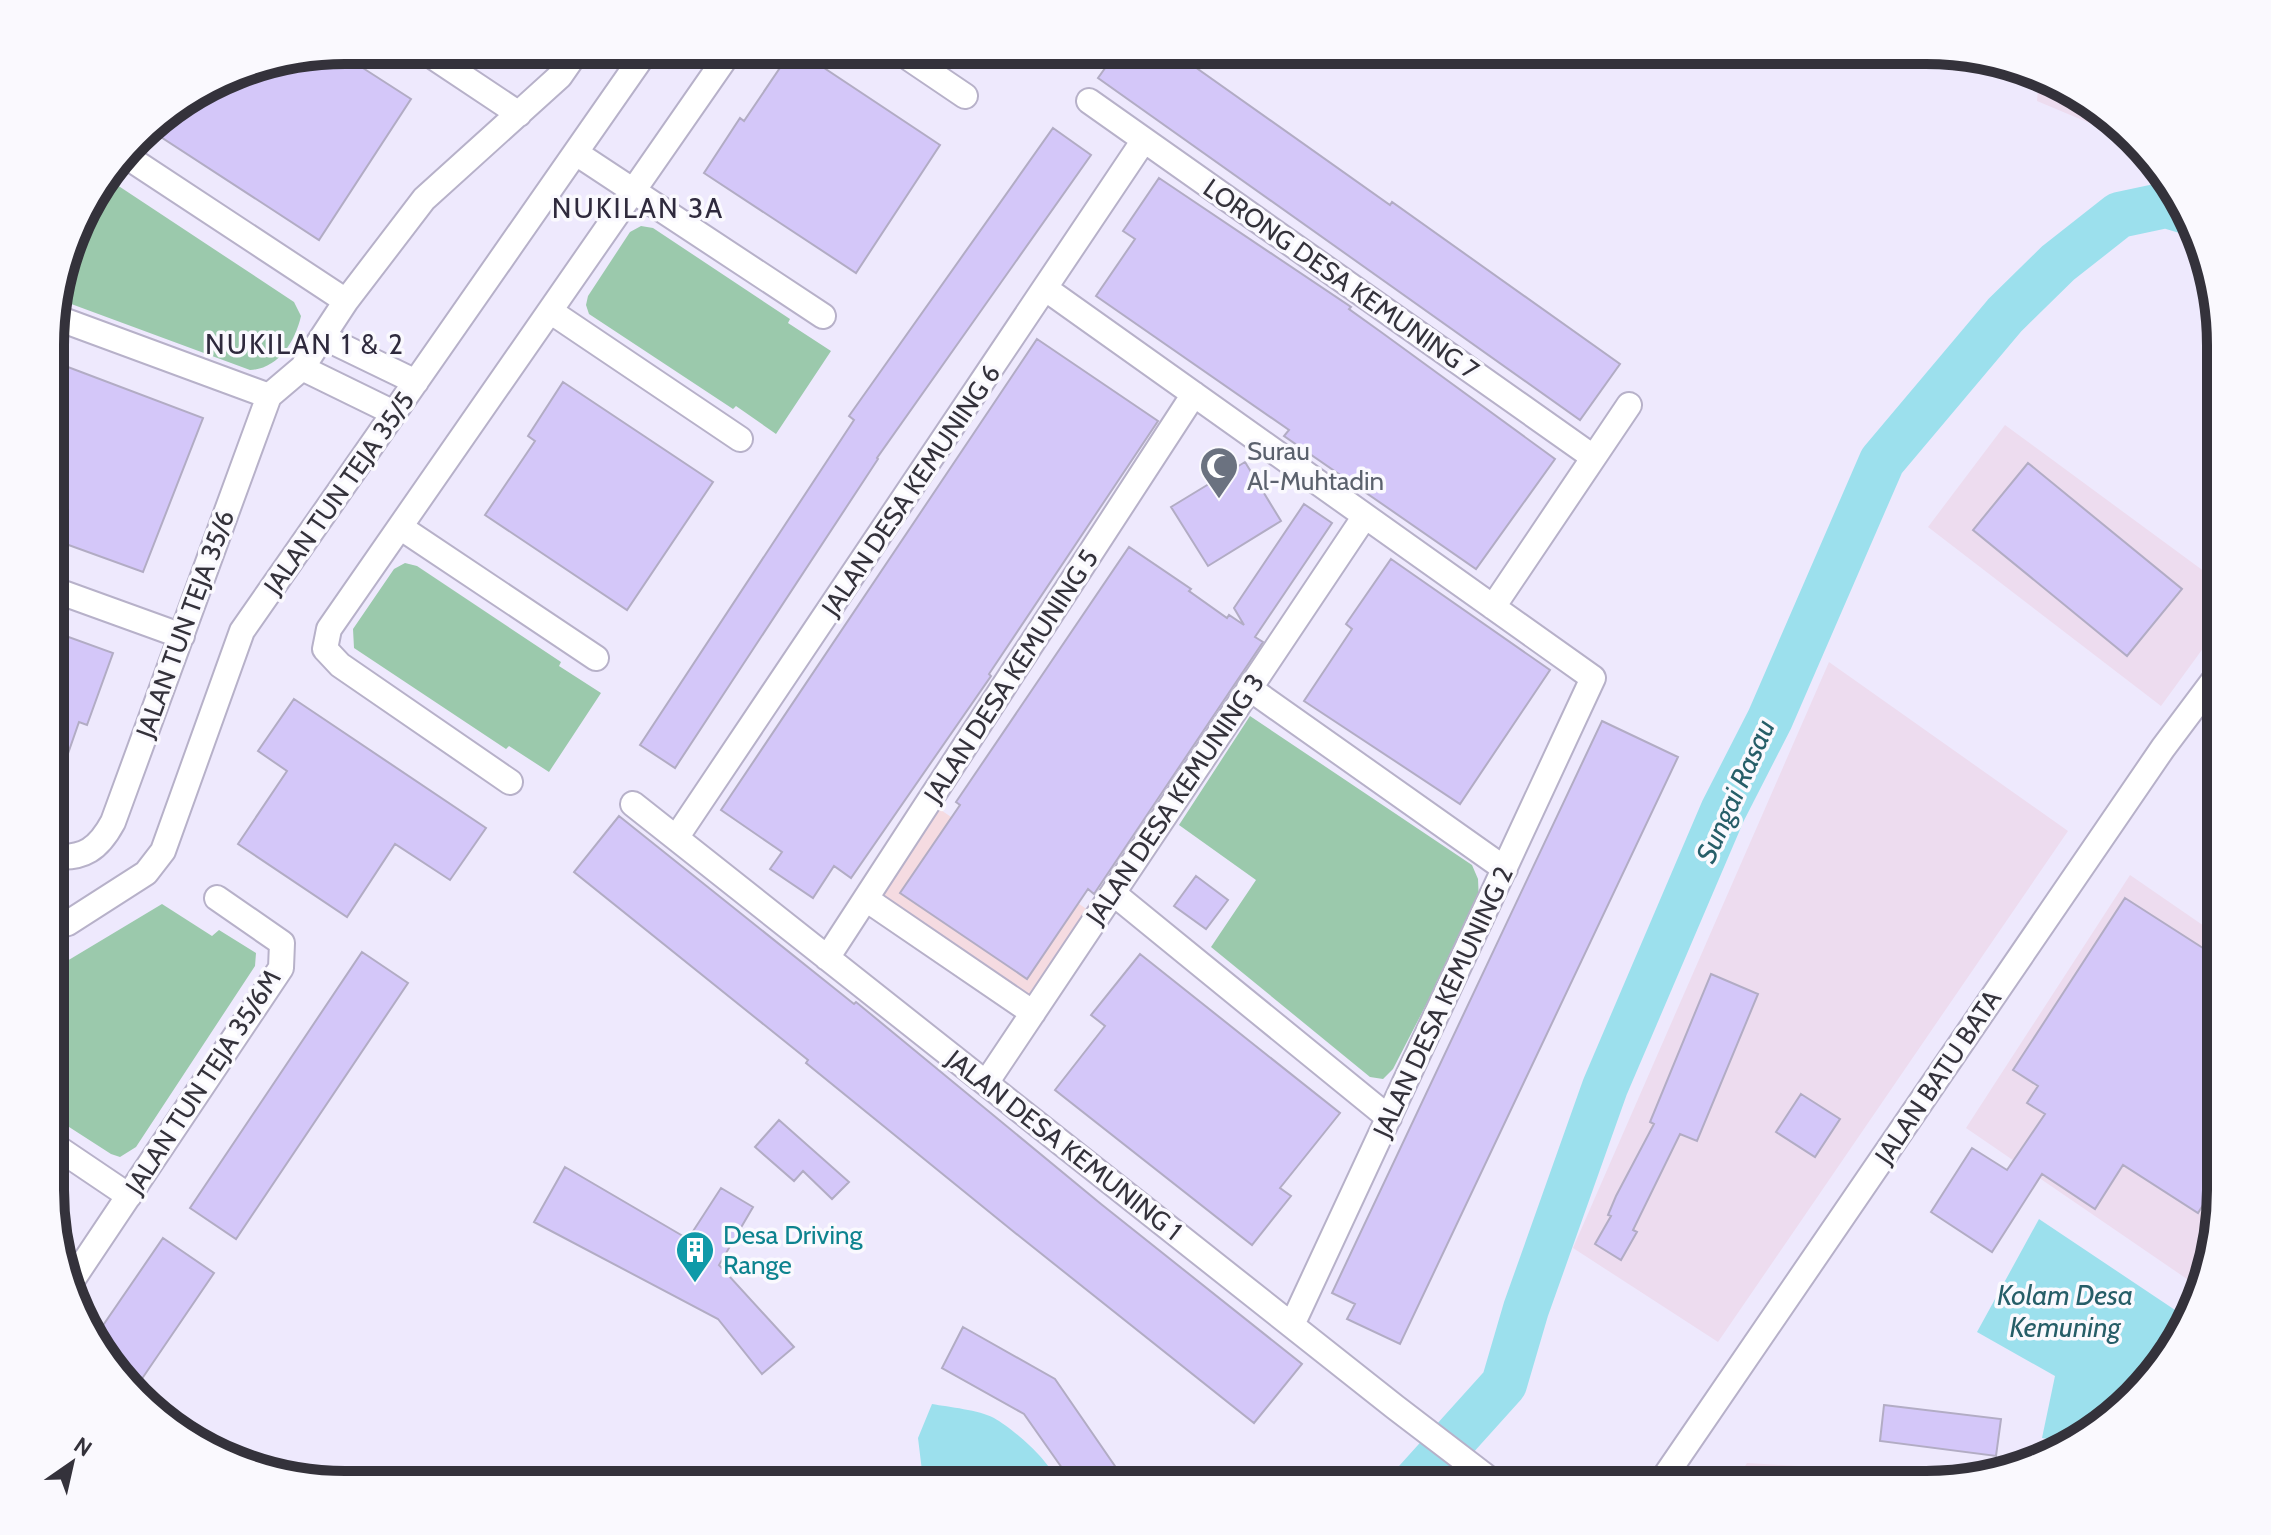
<svg xmlns="http://www.w3.org/2000/svg" width="2271" height="1535" font-family="Cabin,sans-serif">
  <style>
    .commercial { fill: #f5dbe1 }
    .industrial { fill: #eddcef }
    .green { fill: #9bc9ac }
    .water { fill: #9ce0ed }
    .lines { fill: none; stroke-linecap: round; stroke-linejoin: round }
    .river { stroke: #9ce0ed; stroke-width: 46 }
    .building { fill: #d4c7f9; stroke: #b2acc4; stroke-width: 2 }
    .minor-casing { stroke: #b7b1c9; stroke-width: 28 }
    .minor { stroke: #fff; stroke-width: 24 }
    .labels { text-anchor: middle; stroke-width: 7; stroke-linejoin: round; paint-order: stroke }
    .street-label { font-size: 26px; fill: #34323b; stroke: #faf9fe }
    .worship-label { font-size: 26px; fill: #5b616d; stroke: #faf9fe; text-anchor: start }
    .culture-label { font-size: 26px; fill: #0d838f; stroke: #faf9fe; text-anchor: start }
    .neighbourhood-label { font-size: 28px; letter-spacing: 2px; fill: #2f2a3d; stroke: #faf9fe }
    .water-label { font-size: 28px; font-style: italic; fill: #265e68; stroke: #faf9fe }
    .rim { fill: none; stroke: #34323b; stroke-width: 10 }
  </style>
  <rect width="100%" height="100%" fill="#eee9fd"/>
  <path class="commercial" d="M 935,806 L 1088,910 L 1028,998 L 878,896 Z"/>
  <path class="industrial" d="M 2039,75 L 2105,111 L 2130,140 L 2037,101 Z
    M 2005,425 L 2220,583 L 2220,625 L 2161,706 L 1928,527 Z
    M 1829,662 L 2068,831 L 1718,1342 L 1573,1248 Z
    M 2130,875 L 2220,937 L 2220,1208 L 2203,1290 L 1966,1128 Z
    M 1747,1463 L 1962,1476 L 1926,1485 L 1733,1485 Z"/>
  <path class="green" d="M 108,179 L 294,302 L 301,316 C 295,342 278,369 250,370 L 55,298 L 81,214 Z
    M 641,226 L 653,228 L 790,319 L 788,323 L 831,351 L 776,434 L 736,406 L 733,409 L 589,314 L 586,305 L 588,296 L 630,232 Z
    M 405,563 L 417,566 L 561,662 L 559,666 L 601,693 L 549,772 L 509,746 L 506,749 L 354,648 L 353,629 L 394,569 Z
    M 1250,716 L 1472,865 L 1478,879 L 1479,902 L 1393,1069 L 1383,1079 L 1370,1077 L 1211,947 L 1256,880 L 1179,825 Z
    M 162,904 L 212,936 L 219,930 L 256,953 L 255,966 L 136,1147 L 120,1157 L 111,1154 L 52,1116 L 52,970 Z"/>
  <path class="water" d="M 2039,1219 L 2187,1318 L 2160,1369 L 2070,1443 L 2042,1438 L 2055,1376 L 1977,1332 Z
    M 932,1404 C 949,1407 979,1410 994,1418 C 1012,1428 1055,1464 1057,1485 L 914,1485 L 922,1471 L 918,1438 Z"/>
  <g class="lines">
    <path class="river" d="M 1413,1485 L 1504,1384 L 1526,1309 L 1605,1087 L 1723,811 L 1770,719 L 1882,461 L 2005,315 L 2058,263 L 2119,215 L 2166,205 L 2186,211"/>
  </g>
  <path class="building" d="M 792,50 L 797,50 L 940,145 L 856,273 L 704,173 L 740,118 L 744,121 Z
    M 1118,50 L 1171,50 L 1390,205 L 1392,202 L 1620,364 L 1580,420 L 1098,78 Z
    M 338,52 L 411,99 L 319,240 L 147,128 L 233,72 Z
    M 1053,128 L 1091,155 L 877,458 L 878,459 L 675,768 L 640,745 L 854,420 L 849,416 Z
    M 1159,178 L 1351,307 L 1349,309 L 1381,332 L 1555,459 L 1476,569 L 1284,436 L 1289,430 L 1096,296 L 1135,239 L 1123,231 Z
    M 1037,339 L 1158,421 L 989,674 L 991,676 L 851,878 L 834,866 L 813,898 L 770,869 L 782,852 L 721,810 Z
    M 52,361 L 203,418 L 143,572 L 52,539 Z
    M 563,382 L 713,482 L 627,610 L 485,515 L 535,441 L 528,436 Z
    M 1245,462 L 1281,521 L 1208,566 L 1171,507 Z
    M 2028,463 L 2182,589 L 2127,656 L 1973,530 Z
    M 1304,504 L 1332,523 L 1255,637 L 1263,642 L 1094,894 L 1088,889 L 1027,979 L 900,893 L 960,805 L 956,802 L 1129,547 L 1191,589 L 1189,591 L 1227,618 L 1229,615 L 1244,625 L 1234,608 Z
    M 1391,559 L 1550,670 L 1460,804 L 1304,701 L 1352,629 L 1346,624 Z
    M 52,631 L 113,653 L 87,725 L 79,722 L 56,788 L 52,788 Z
    M 294,699 L 486,828 L 450,880 L 395,844 L 347,917 L 238,844 L 287,771 L 258,751 Z
    M 1602,721 L 1678,757 L 1400,1344 L 1347,1319 L 1355,1304 L 1332,1293 Z
    M 619,816 L 854,1004 L 856,1002 L 1101,1204 L 1302,1364 L 1254,1423 L 1014,1232 L 806,1063 L 808,1060 L 574,872 Z
    M 1196,876 L 1228,900 L 1206,929 L 1174,906 Z
    M 2125,898 L 2220,959 L 2220,1178 L 2198,1213 L 2123,1165 L 2095,1209 L 2042,1174 L 1992,1252 L 1931,1212 L 1972,1148 L 2007,1170 L 2045,1114 L 2027,1103 L 2038,1086 L 2013,1070 Z
    M 362,952 L 408,983 L 236,1239 L 190,1208 Z
    M 1140,954 L 1340,1113 L 1280,1188 L 1291,1196 L 1252,1245 L 1055,1090 L 1105,1026 L 1091,1015 Z
    M 1711,974 L 1758,994 L 1697,1141 L 1680,1134 L 1633,1230 L 1637,1232 L 1621,1260 L 1595,1244 L 1611,1216 L 1608,1215 L 1616,1196 L 1654,1124 L 1650,1122 Z
    M 1801,1094 L 1840,1119 L 1815,1157 L 1776,1132 Z
    M 779,1120 L 849,1182 L 832,1199 L 803,1171 L 794,1181 L 755,1147 Z
    M 565,1167 L 688,1239 L 721,1188 L 753,1207 L 719,1265 L 794,1347 L 762,1374 L 718,1319 L 534,1222 Z
    M 163,1238 L 214,1273 L 135,1389 L 95,1344 L 95,1337 Z
    M 963,1327 L 1055,1379 L 1128,1485 L 1074,1485 L 1024,1414 L 942,1368 Z
    M 1884,1405 L 2001,1419 L 1996,1456 L 1880,1441 Z"/>
  <g class="lines">
    <defs>
      <path id="minor" d="M 423,50 L 519,114
        M 897,50 L 965,96
        M 1089,101 L 1593,457
        M 576,153 L 823,316
        M 126,156 L 346,301
        M 1046,289 L 1593,678 L 1292,1325
        M 550,311 L 740,439
        M 52,316 L 269,396
        M 323,337 L 416,382
        M 302,368 L 394,413
        M 400,527 L 596,658
        M 52,589 L 182,636
        M 1493,607 L 1629,405
        M 1249,688 L 1505,869
        M 510,782 L 340,665 L 325,649 L 329,629 L 731,50
        M 633,804 L 1395,1407 L 1497,1485
        M 676,838 L 1144,140
        M 52,856 C 84,860 99,848 113,822 L 269,396 L 302,368 L 346,301 L 424,199 L 560,76 L 578,50
        M 1113,893 L 1389,1118
        M 866,899 L 1033,1013
        M 52,928 L 68,923 L 146,873 L 163,851 L 242,631 L 647,50
        M 827,958 L 1194,394
        M 986,1083 L 1365,516
        M 52,1144 L 129,1196
        M 71,1282 L 281,968 L 282,943 L 217,898
        M 1659,1485 L 2163,748 L 2220,672"/>
    </defs>
    <use href="#minor" class="minor-casing"/>
    <use href="#minor" class="minor"/>
  </g>
  <defs>
    <symbol id="mosque-pin" viewBox="-11 -11 22 30"><path d="M0 17L-7.5 6A9.5 9.5 0 1 1 7.5 6Z" fill="#6b7280" stroke="#faf9fe"/><path d="M3.5-4.9A6 6 0 1 0 3.5 4.9A5 5 0 1 1 3.5-4.9Z" fill="#fff"/></symbol>
    <symbol id="building-pin" viewBox="-11 -11 22 30"><path d="M0 17L-7.5 6A9.5 9.5 0 1 1 7.5 6Z" fill="#0f9aa8" stroke="#faf9fe"/><path d="M-4-6H4V6H1V3H-1V6H-4ZM-2.5-4.3h1.7v1.8h-1.7ZM.8-4.3h1.7v1.8H.8ZM-2.5-1h1.7V.8h-1.7ZM.8-1h1.7V.8H.8Z" fill="#fff"/></symbol>
  </defs>
  <g fill-rule="evenodd">
    <use href="#mosque-pin" x="1197" y="444" width="44" height="60"/>
    <use href="#building-pin" x="673" y="1228" width="44" height="60"/>
  </g>
  <g class="labels">
    <g class="street-label">
      <text transform="translate(1341 279) rotate(35)" y="9">LORONG DESA KEMUNING 7</text>
      <text transform="translate(911 490) rotate(-56)" y="9">JALAN DESA KEMUNING 6</text>
      <text transform="translate(339 493) rotate(-55)" y="9">JALAN TUN TEJA 35/5</text>
      <text transform="translate(185 624) rotate(-70)" y="9">JALAN TUN TEJA 35/6</text>
      <text transform="translate(1011 676) rotate(-57)" y="9">JALAN DESA KEMUNING 5</text>
      <text transform="translate(1175 799) rotate(-56)" y="9">JALAN DESA KEMUNING 3</text>
      <text transform="translate(1443 1002) rotate(-65)" y="9">JALAN DESA KEMUNING 2</text>
      <text transform="translate(1938 1077) rotate(-56)" y="9">JALAN BATU BATA</text>
      <text transform="translate(203 1082) rotate(-57)" y="9">JALAN TUN TEJA 35/6M</text>
      <text transform="translate(1064 1145) rotate(38)" y="9">JALAN DESA KEMUNING 1</text>
    </g>
    <g class="worship-label">
      <text x="1247" y="460">Surau<tspan x="1247" dy="30">Al-Muhtadin</tspan></text>
    </g>
    <g class="culture-label">
      <text x="723" y="1244">Desa Driving<tspan x="723" dy="30">Range</tspan></text>
    </g>
    <g class="neighbourhood-label">
      <text x="638" y="218">NUKILAN 3A</text>
      <text x="305" y="354">NUKILAN 1 &amp; 2</text>
    </g>
    <g class="water-label">
      <text transform="translate(1735 791) rotate(-66)" y="10">Sungai Rasau</text>
      <text x="2065" y="1305">Kolam Desa<tspan x="2065" dy="32">Kemuning</tspan></text>
    </g>
  </g>
  <path d="M0 0H2271V1535H0ZM345 64H1926A281 281 0 0 1 2207 345V1190A281 281 0 0 1 1926 1471H345A281 281 0 0 1 64 1190V345A281 281 0 0 1 345 64Z" fill="#faf9fe" fill-rule="evenodd"/>
  <path class="rim" d="M345 64H1926A281 281 0 0 1 2207 345V1190A281 281 0 0 1 1926 1471H345A281 281 0 0 1 64 1190V345A281 281 0 0 1 345 64Z"/>
  <g transform="translate(72 1463) rotate(34)" stroke="#faf9fe" stroke-width="6" paint-order="stroke">
  <path d="M0-6L14 30L0 20L-14 30Z" fill="#34323b"/>
  <text y="-12" font-size="22" font-weight="bold" text-anchor="middle" fill="#34323b">N</text>
  </g>
</svg>
